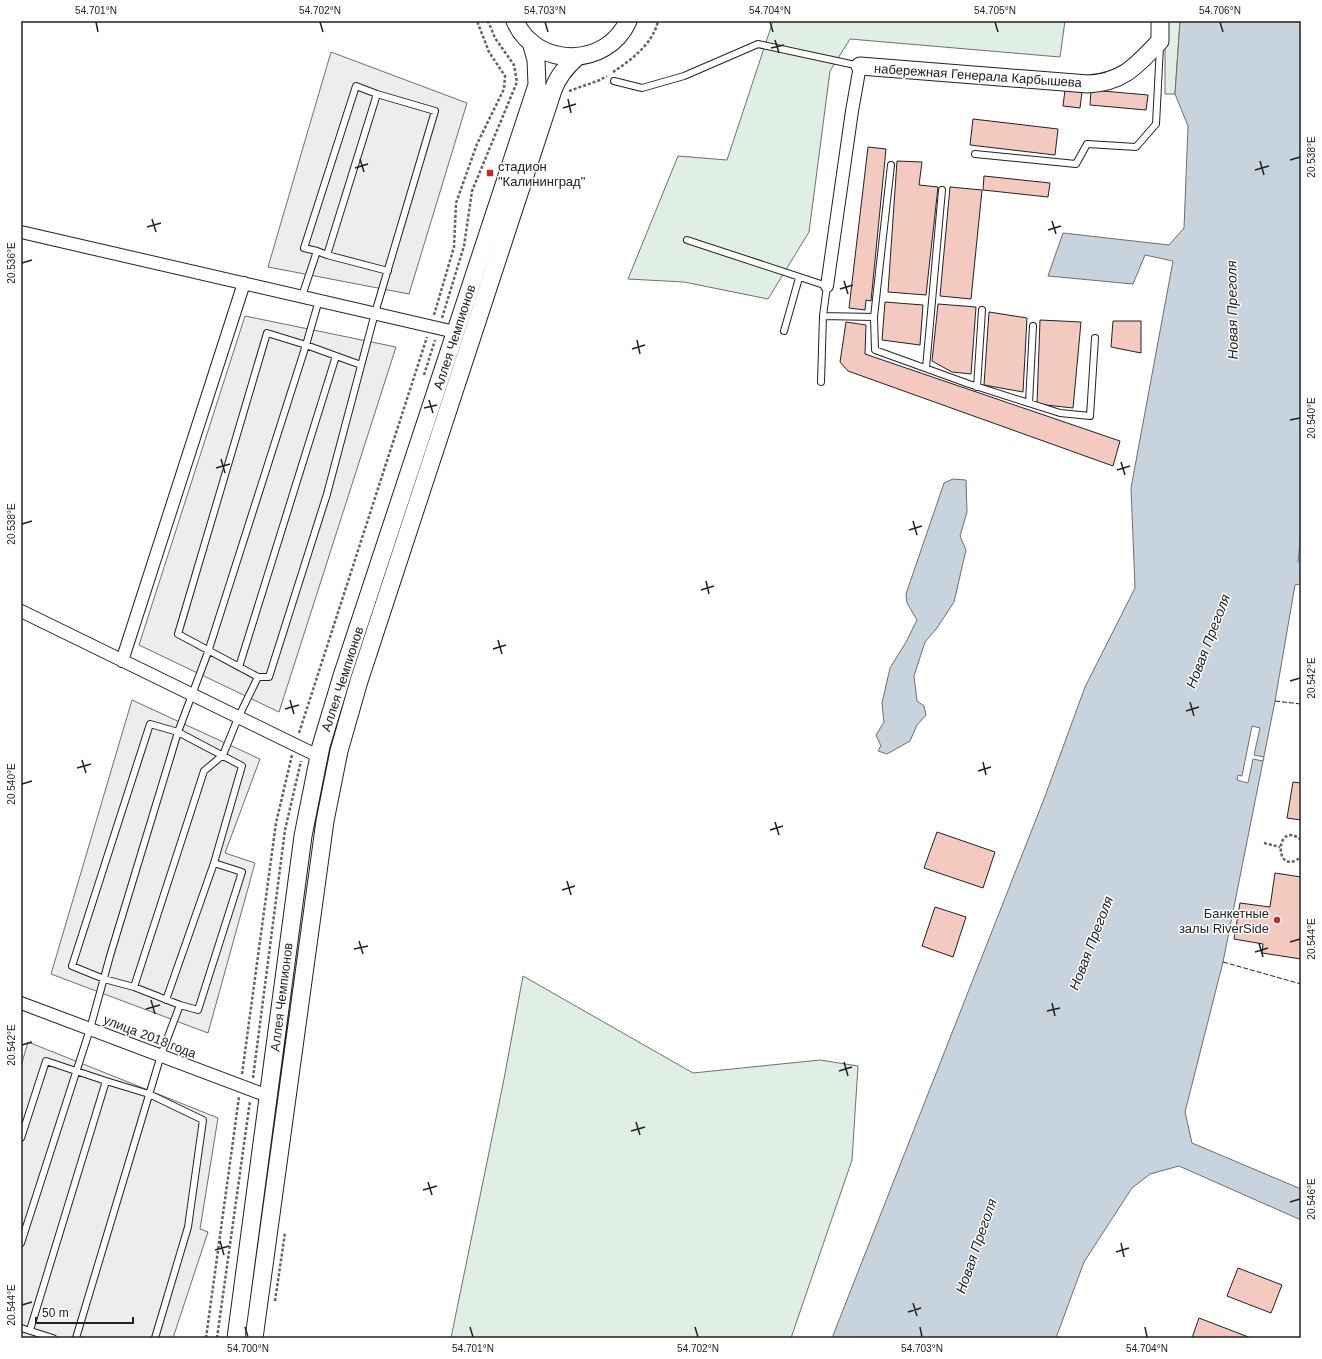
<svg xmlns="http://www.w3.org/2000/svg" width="1322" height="1359" font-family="Arial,sans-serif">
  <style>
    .green { fill: #e0efe3; stroke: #6f6f6f }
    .parking { fill: #ededed; stroke: #6f6f6f }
    .water { fill: #c7d3dd; stroke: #6f6f6f }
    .pier { fill: #fff; stroke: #6f6f6f }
    .building { fill: #f3c9c0; stroke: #222 }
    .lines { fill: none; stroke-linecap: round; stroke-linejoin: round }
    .lane-casing { stroke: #222; stroke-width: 8 }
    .street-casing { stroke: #222; stroke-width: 14 }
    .secondary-casing { stroke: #222; stroke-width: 19 }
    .path { stroke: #646464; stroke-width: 2.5; stroke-dasharray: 3 2; stroke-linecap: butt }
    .lane { stroke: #fff; stroke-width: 6 }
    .street { stroke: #fff; stroke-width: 12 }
    .secondary { stroke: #fff; stroke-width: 17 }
    .fence { stroke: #222; stroke-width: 1; stroke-dasharray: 5 2; stroke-linecap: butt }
    .ticks { fill: none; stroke: #222; stroke-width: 1.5 }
    .poi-dot { fill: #c62828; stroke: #fff; stroke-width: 1.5 }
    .labels { text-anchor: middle; stroke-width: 3; stroke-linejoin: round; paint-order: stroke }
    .street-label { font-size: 13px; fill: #222; stroke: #fff }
    .poi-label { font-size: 13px; fill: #222; stroke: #fff; text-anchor: start }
    .water-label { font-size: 14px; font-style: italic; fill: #222; stroke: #fff }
    .neatline { fill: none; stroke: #222; stroke-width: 1.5 }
    .ticks-label { font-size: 10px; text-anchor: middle; fill: #222 }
  </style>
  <rect width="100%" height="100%" fill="#fff"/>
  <path class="green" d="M 773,21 L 1065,21 L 1060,57 L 850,39 L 830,71 L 809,232 L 768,299 L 684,282 L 628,279 L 678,156 L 727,160 Z
    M 1165,21 L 1180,21 L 1175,94 L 1165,94 Z
    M 523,976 L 693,1073 L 820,1060 L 858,1066 L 852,1160 L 791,1338 L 451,1338 L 504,1079 Z"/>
  <path class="parking" d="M 331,52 L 467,103 L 409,294 L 268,267 Z
    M 245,316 L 396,347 L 279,712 L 139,645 Z
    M 132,700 L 260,759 L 225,853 L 255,863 L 208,1033 L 51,974 Z
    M 28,1042 L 218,1118 L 200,1229 L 208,1232 L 173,1338 L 21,1338 L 21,1066 Z"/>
  <path class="water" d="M 1180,21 L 1301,21 L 1301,534 L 1298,562 L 1301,563 L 1301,584 L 1295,585 L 1275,701 L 1223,962 L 1185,1112 L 1192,1143 L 1301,1189 L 1301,1220 L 1179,1166 L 1150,1174 L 1132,1188 L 1084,1262 L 1056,1338 L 832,1338 L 1044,799 L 1085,687 L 1135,588 L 1131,488 L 1173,261 L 1145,255 L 1133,284 L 1048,276 L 1063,233 L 1169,245 L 1184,228 L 1188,126 L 1175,94 Z
    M 953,479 L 966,480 L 967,512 L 960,536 L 966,550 L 954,602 L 937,628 L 925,642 L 914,676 L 917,701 L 924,706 L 926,715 L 917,725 L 910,741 L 887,754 L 878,751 L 881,746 L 876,735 L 884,722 L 882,703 L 890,668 L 906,642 L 917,620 L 907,603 L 906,594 L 944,483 Z"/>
  <path class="pier" d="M 1252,726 L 1260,728 L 1254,755 L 1264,757 L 1263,761 L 1253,759 L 1248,783 L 1237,780 L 1238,775 L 1242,776 Z"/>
  <path class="building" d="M 1065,90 L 1082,92 L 1080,108 L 1063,106 Z
    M 1091,90 L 1148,95 L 1146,110 L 1090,105 Z
    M 973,119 L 1058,129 L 1055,155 L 970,145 Z
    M 868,147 L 886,149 L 871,301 L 866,300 L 865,310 L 849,308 Z
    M 897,161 L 922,162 L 919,185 L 938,187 L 926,295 L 888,292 Z
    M 984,176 L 1050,183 L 1048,197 L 983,190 Z
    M 950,187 L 982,190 L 971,299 L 940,296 Z
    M 885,302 L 923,305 L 920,345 L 882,340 Z
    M 938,304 L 976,307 L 971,374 L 952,372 L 932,361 Z
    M 989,312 L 1027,318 L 1023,392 L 984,385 Z
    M 1040,320 L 1081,322 L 1073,408 L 1037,404 Z
    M 1113,321 L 1141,321 L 1141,353 L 1111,347 Z
    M 846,322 L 866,325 L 865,354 L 1120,441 L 1113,466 L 848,371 L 840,362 Z
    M 1293,782 L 1301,783 L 1301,820 L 1287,818 Z
    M 937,832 L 995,852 L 983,888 L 924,868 Z
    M 1275,873 L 1301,877 L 1301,959 L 1262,953 L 1263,944 L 1234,939 L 1240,903 L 1270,907 Z
    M 935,907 L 966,917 L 953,957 L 922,946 Z
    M 1238,1268 L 1282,1285 L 1271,1313 L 1227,1296 Z
    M 1199,1318 L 1251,1338 L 1192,1338 Z"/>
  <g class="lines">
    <defs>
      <path id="lane" d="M 614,81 L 642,88 L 684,76 L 758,44 L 860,66
        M 975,154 L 1076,164 L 1087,144 L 1136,147 L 1156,124 L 1160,46
        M 687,240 L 827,286 L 823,316 L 821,382
        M 317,251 L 304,248 L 356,86 L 377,94
        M 327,255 L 388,271
        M 823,316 L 874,317 L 875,350 L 969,384 L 1060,413 L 1090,416 L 1095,338
        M 874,317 L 891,165
        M 784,331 L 799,278
        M 926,368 L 942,190
        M 977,387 L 982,310
        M 1029,403 L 1033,326
        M 239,667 L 336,356
        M 258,677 L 178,634 L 267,333 L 306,345 L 319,300
        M 134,987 L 104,979 L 72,966 L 150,724 L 178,732 L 242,766 L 214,863 L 242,872 L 198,1010 L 180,1005
        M 166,1000 L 214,863
        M 106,1081 L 149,1094 L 203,1120 L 188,1227 L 155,1338
        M 21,1138 L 46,1061 L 106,1081 L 30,1330
        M 21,1243 L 90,1029 L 110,956 L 178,732 L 208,652 L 306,345 L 361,365
        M 21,1328 L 53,1338
        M 76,1338 L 161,1055 L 180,1005 L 134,987 L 204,771 L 223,755 L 238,718 L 258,677 L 269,677 L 327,494 L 375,313 L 435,111 L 377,94 L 327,255 L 317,251 L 302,296"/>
      <path id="street" d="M 21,232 L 455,332
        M 827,286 L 852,111 L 860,66
        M 21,611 L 318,756
        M 122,661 L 244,283
        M 21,1003 L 268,1096"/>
      <path id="secondary" d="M 515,21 C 536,69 607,68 628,21
        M 860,66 L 1088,84 C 1124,82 1137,65 1160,41 L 1160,21
        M 236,1338 L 303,836 L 321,746 L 342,676 L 537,85 L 536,60 L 531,42
        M 254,1338 L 325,821 L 339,751 L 359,681 L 553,90 C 558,76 566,67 577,57"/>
    </defs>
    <use href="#lane" class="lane-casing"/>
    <use href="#street" class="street-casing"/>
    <use href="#secondary" class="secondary-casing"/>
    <path class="path" d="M 613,72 C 631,60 653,44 658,21
      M 569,91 L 600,80 L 607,76
      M 434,315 L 454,247 L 456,203 L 477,144 L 504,89 L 505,76 L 489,52 L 477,21
      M 442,318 L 464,246 L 472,191 L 517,82 L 514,65 L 495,38 L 488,21
      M 424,375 L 435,340
      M 299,733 L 427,337
      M 1301,840 C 1275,818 1273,879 1301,857
      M 1264,843 L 1280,847
      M 242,1074 L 276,823 L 292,755
      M 253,1078 L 285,830 L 301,761
      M 275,1301 L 285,1233
      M 206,1338 L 239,1097
      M 217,1338 L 250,1101"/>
    <use href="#lane" class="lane"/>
    <use href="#street" class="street"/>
    <use href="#secondary" class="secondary"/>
    <path class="fence" d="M 1275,701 L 1301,704
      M 1223,962 L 1301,984"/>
  </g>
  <path class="ticks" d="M 96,22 L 98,32M 320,22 L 323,32M 545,22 L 548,32M 770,22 L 773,32M 995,22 L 998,32M 1220,22 L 1223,32M 775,40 L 779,53M 771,48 L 784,45M 568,99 L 571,113M 563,108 L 576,104M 360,159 L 364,172M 1290,160 L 1300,157M 1260,161 L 1264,175M 355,168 L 368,164M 1255,170 L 1269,166M 152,219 L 156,232M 1052,221 L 1056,234M 147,227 L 161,223M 1048,230 L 1061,226M 22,263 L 32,260M 844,281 L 848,294M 840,289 L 853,285M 637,340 L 640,354M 632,349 L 645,345M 429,400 L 433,413M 424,408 L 437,405M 1290,420 L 1300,418M 221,459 L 225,473M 1121,462 L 1125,475M 216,468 L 230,464M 1117,470 L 1130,466M 913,521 L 917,535M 22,524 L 32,521M 909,530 L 922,526M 706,581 L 709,594M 701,590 L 714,586M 498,640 L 502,654M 493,649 L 506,645M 1290,681 L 1300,678M 290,700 L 294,714M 1190,702 L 1194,716M 285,709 L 299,705M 1186,711 L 1199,707M 82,760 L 86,773M 983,762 L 986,775M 77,768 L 91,764M 978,771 L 991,767M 22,784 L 32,781M 775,822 L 779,835M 770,830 L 783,826M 567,881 L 571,895M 562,890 L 575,886M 359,941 L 363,954M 1290,942 L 1300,939M 1259,943 L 1263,957M 354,949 L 368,946M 1255,952 L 1268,948M 151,1000 L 155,1014M 1052,1003 L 1055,1016M 146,1009 L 160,1005M 1047,1011 L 1060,1008M 22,1045 L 32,1042M 844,1062 L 848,1076M 839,1071 L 852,1067M 636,1122 L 640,1135M 631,1131 L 645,1127M 428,1182 L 432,1195M 423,1190 L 437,1186M 1290,1202 L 1300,1199M 220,1241 L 224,1255M 1121,1243 L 1124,1257M 215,1250 L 229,1246M 1116,1252 L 1129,1248M 913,1303 L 917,1316M 22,1305 L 32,1302M 908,1312 L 921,1308M 245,1327 L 248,1337M 470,1327 L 473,1337M 695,1327 L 698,1337M 920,1327 L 922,1337M 1145,1327 L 1147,1337"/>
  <g class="poi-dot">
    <rect x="486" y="169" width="8" height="8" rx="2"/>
    <circle cx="1277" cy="920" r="4"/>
  </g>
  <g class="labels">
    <g class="street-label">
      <text transform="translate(978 75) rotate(4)" y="5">набережная Генерала Карбышева</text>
      <text transform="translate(454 337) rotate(-72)" y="5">Аллея Чемпионов</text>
      <text transform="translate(342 679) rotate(-72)" y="5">Аллея Чемпионов</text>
      <text transform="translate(281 997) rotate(-83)" y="5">Аллея Чемпионов</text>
      <text transform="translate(150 1036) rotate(21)" y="5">улица 2018 года</text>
    </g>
    <g class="poi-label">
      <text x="498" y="171">стадион<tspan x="498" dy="15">"Калининград"</tspan></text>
      <text x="1269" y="918" text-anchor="end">Банкетные<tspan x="1269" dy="15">залы RiverSide</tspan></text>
    </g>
    <g class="water-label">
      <text transform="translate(1232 310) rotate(-91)" y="5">Новая Преголя</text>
      <text transform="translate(1208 641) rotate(-69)" y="5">Новая Преголя</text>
      <text transform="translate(1091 943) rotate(-69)" y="5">Новая Преголя</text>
      <text transform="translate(976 1246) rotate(-71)" y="5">Новая Преголя</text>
    </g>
  </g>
  <rect width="1322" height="1359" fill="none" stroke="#ffffff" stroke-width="44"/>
  <path d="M36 1317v6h97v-6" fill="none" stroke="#222222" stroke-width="2"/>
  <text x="42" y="1317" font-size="12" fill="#222222" stroke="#ffffff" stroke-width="3" paint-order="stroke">50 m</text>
  <rect x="22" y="22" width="1278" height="1315" class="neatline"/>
  <g class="ticks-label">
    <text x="96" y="14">54.701°N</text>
    <text x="320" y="14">54.702°N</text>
    <text x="545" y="14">54.703°N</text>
    <text x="770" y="14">54.704°N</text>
    <text x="995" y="14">54.705°N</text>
    <text x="1220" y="14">54.706°N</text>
    <text transform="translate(1311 157) rotate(-90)" y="4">20.538°E</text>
    <text transform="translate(11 263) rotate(-90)" y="4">20.536°E</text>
    <text transform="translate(1311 418) rotate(-90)" y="4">20.540°E</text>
    <text transform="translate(11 524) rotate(-90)" y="4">20.538°E</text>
    <text transform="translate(1311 678) rotate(-90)" y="4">20.542°E</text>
    <text transform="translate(11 784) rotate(-90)" y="4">20.540°E</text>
    <text transform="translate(1311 939) rotate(-90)" y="4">20.544°E</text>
    <text transform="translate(11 1045) rotate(-90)" y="4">20.542°E</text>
    <text transform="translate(1311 1199) rotate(-90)" y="4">20.546°E</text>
    <text transform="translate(11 1305) rotate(-90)" y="4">20.544°E</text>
    <text x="248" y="1352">54.700°N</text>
    <text x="473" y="1352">54.701°N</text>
    <text x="698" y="1352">54.702°N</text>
    <text x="922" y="1352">54.703°N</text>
    <text x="1147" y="1352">54.704°N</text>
  </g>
</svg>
